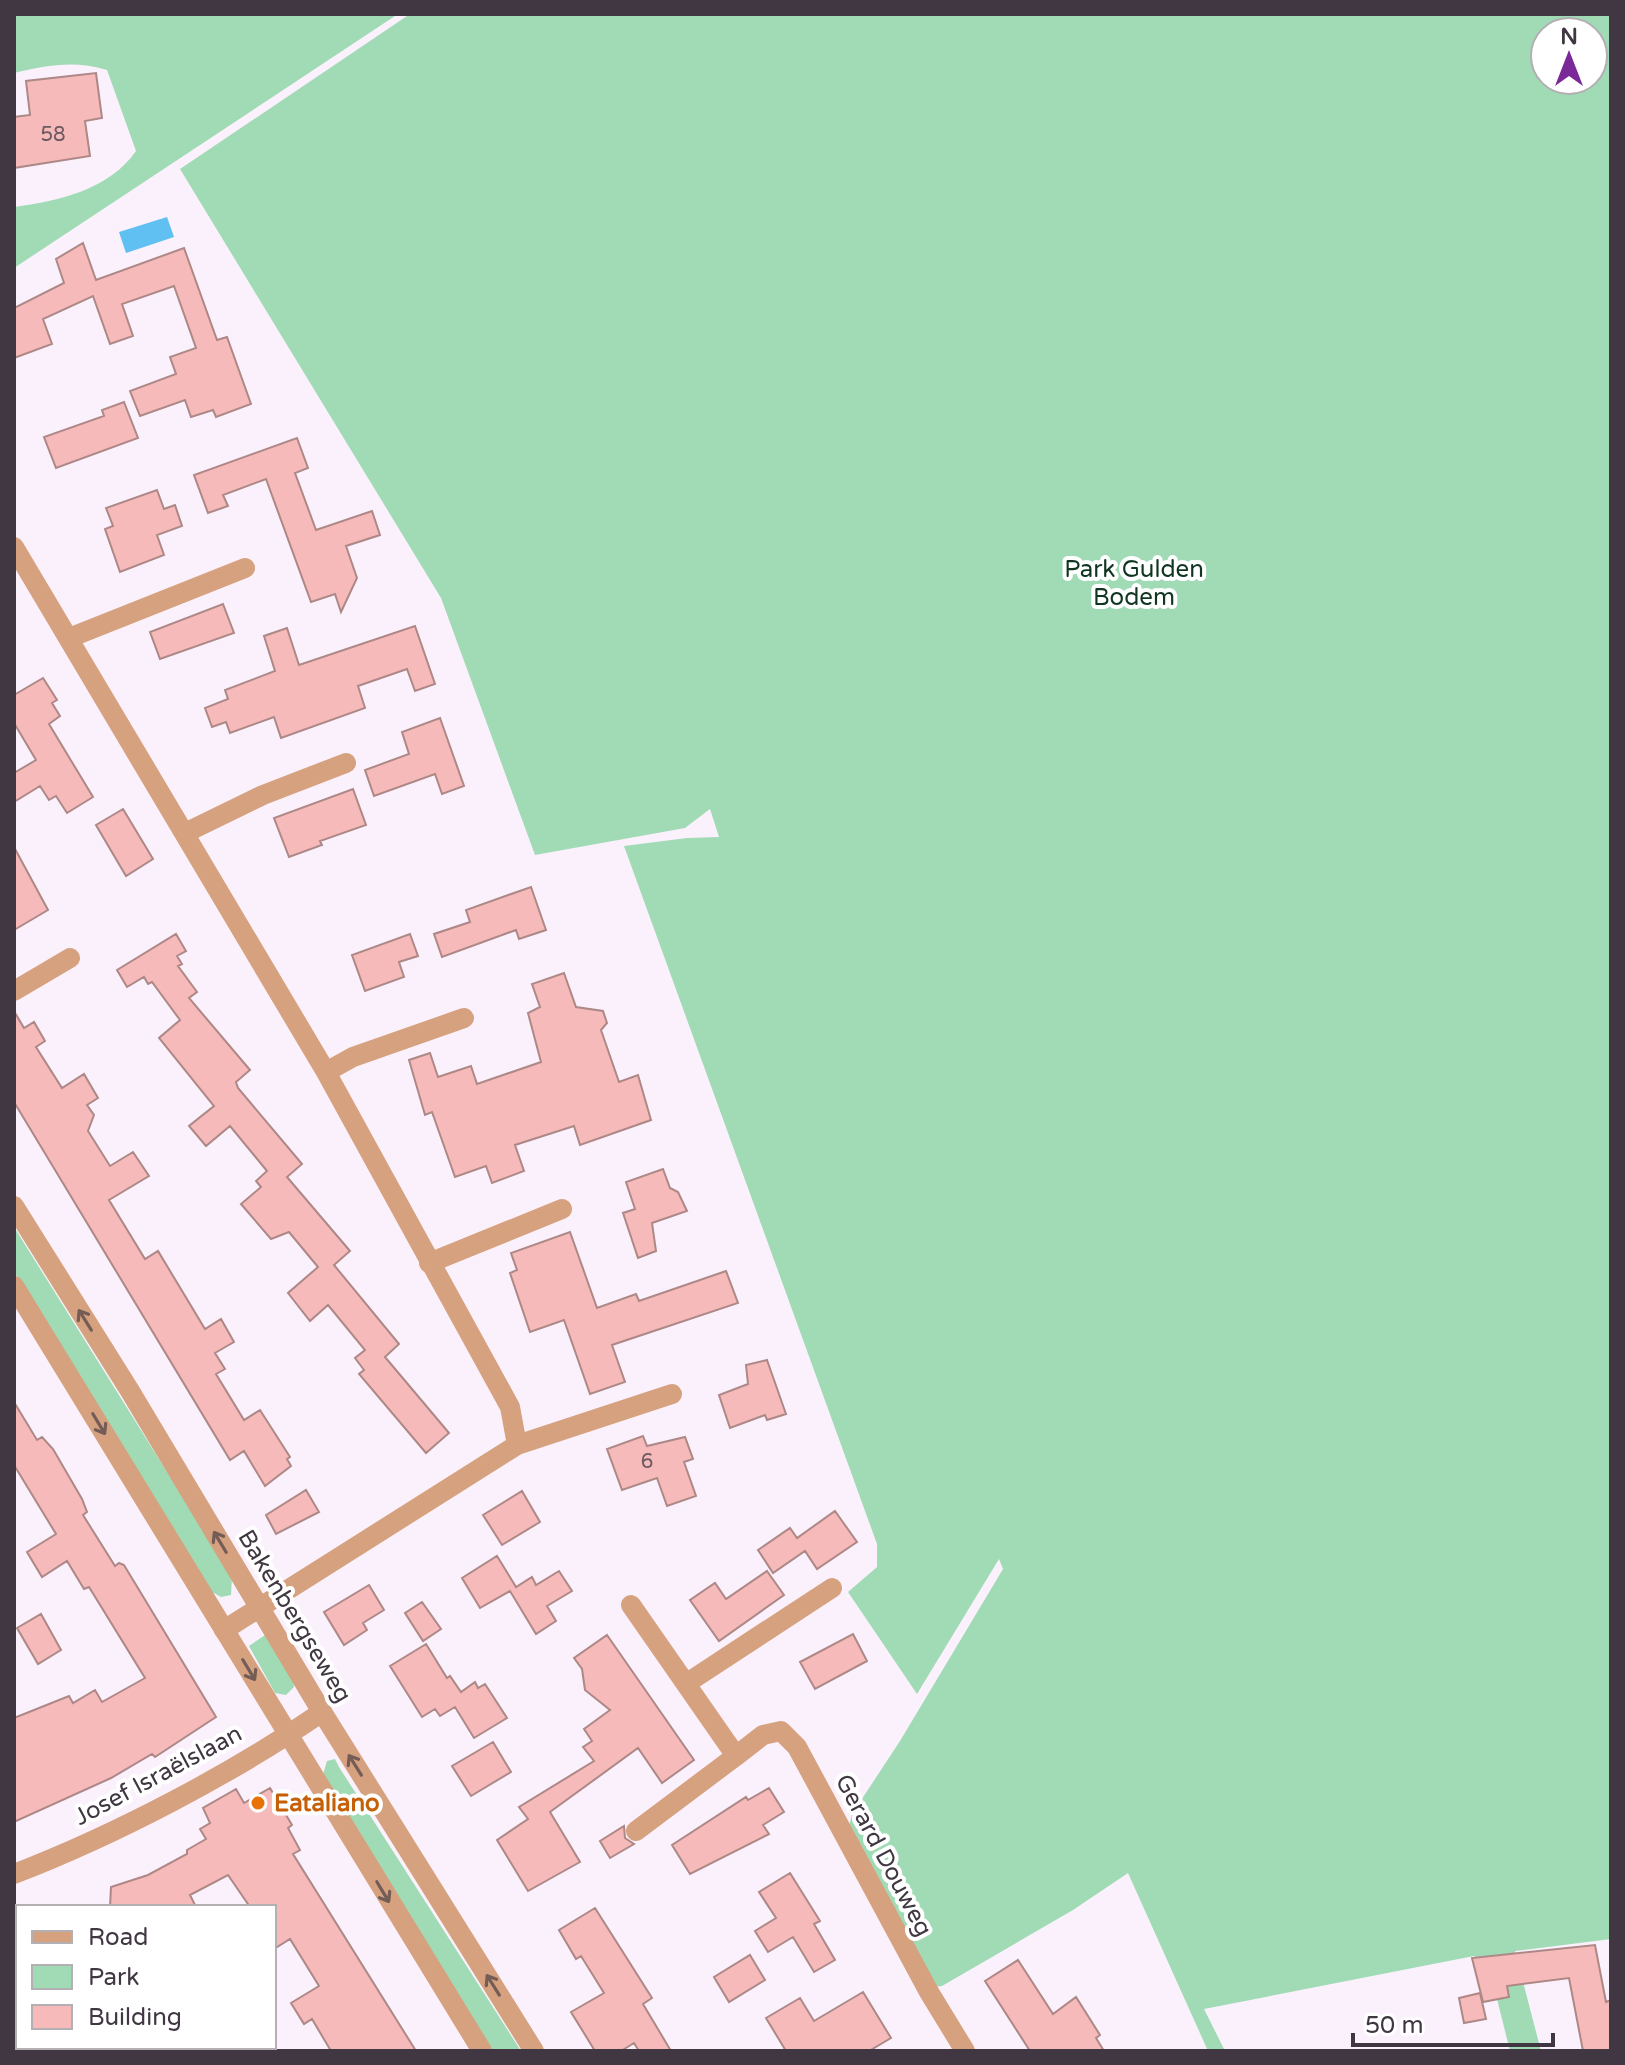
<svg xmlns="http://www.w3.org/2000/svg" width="1625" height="2065" font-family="'Varela Round',sans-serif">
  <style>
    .green { fill: #a0dbb5; fill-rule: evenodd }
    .water { fill: #5fc0f1 }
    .building { fill: #f5bab9; stroke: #ad8887; stroke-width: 2 }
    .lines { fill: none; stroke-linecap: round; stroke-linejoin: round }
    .minor { stroke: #d6a17f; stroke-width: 20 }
    .tertiary { stroke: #d6a17f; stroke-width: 20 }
    .oneway { stroke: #745c57 }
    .food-dot { fill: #e8710a; stroke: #fff; stroke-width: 3 }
    .labels { text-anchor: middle; stroke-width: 8; stroke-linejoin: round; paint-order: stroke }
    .number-label { font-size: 20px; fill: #6d5860 }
    .park-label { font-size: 24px; fill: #103621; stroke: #fff }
    .street-label { font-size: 24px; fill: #403742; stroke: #fff }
    .food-label { font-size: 24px; font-weight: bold; fill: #c56008; stroke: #fff; text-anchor: start }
  </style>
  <rect width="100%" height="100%" fill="#fbf1fc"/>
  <path class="green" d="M 14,14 L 398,14 L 14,268 L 14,207 C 58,201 109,190 136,151 L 107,70 C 75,60 46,65 14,73 Z
    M 410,14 L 1611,14 L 1611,1939 L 1515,1951 L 1541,2051 L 1510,2051 L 1488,1963 L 1474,1956 L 1204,2009 L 1225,2051 L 1208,2051 L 1128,1873 L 1073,1910 L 942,1986 L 933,1987 L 849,1827 L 852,1814 L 900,1741 L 1003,1569 L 999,1559 L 917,1694 L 848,1592 L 877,1567 L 877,1544 L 624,846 L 687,838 L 719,837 L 710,809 L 685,828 L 535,855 L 441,598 L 180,169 ZM 1545,32 L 1593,32 L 1593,80 L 1545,80 Z
    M 14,1227 L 232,1576 L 231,1595 L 221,1597 L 207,1589 L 14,1272 Z
    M 265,1635 L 293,1677 L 294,1687 L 286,1695 L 275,1693 L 249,1646 Z
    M 335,1759 L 339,1767 L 521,2051 L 492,2051 L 322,1778 L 327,1761 Z"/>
  <path class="water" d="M 167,217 L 174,237 L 126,253 L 119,232 Z"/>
  <path class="building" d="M 96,73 L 102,118 L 85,121 L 90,156 L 14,168 L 14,117 L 30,115 L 26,81 Z
    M 83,243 L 96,280 L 184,248 L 217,340 L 227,337 L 251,404 L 216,417 L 213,410 L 191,417 L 185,400 L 140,416 L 130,391 L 176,374 L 170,357 L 196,348 L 174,286 L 122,304 L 133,336 L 110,344 L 93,296 L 43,319 L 52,344 L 14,358 L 14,308 L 64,283 L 56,259 Z
    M 124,402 L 138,438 L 56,468 L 44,437 L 104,416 L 102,410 Z
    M 297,438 L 308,468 L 295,473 L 316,530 L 372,511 L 380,535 L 346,546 L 357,578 L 341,612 L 335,594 L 311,602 L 266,479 L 223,495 L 228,506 L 208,513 L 194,475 Z
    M 157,490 L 164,509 L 175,505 L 182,526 L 157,535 L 164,555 L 120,572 L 105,529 L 113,526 L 106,508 Z
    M 223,604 L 234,633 L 160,659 L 150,632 Z
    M 415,626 L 435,684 L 415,691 L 407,669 L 358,686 L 365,708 L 281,738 L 274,717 L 230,733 L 226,722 L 212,727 L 205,708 L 228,699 L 225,690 L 275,671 L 264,636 L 287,628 L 299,665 Z
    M 43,678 L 57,700 L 52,703 L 60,716 L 49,724 L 93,797 L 67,813 L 56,796 L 49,800 L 40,786 L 14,802 L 14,773 L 36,760 L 14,723 L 14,695 Z
    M 440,718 L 464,786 L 442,794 L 435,774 L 374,796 L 365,770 L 409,754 L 402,732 Z
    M 353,789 L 366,825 L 320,841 L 322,845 L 289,857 L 274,818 Z
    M 123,809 L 153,859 L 126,876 L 96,825 Z
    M 14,847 L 48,910 L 14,930 Z
    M 531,887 L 546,930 L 519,939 L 516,930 L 442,957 L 434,934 L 470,922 L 466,910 Z
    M 176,934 L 186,951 L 177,956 L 182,964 L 178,966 L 197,992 L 189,998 L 250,1070 L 236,1082 L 238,1088 L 302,1164 L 287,1177 L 350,1251 L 334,1265 L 399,1344 L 385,1357 L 449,1433 L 426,1453 L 359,1374 L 364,1370 L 355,1358 L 365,1350 L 328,1305 L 310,1321 L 288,1293 L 318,1267 L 289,1232 L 271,1239 L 241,1204 L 261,1187 L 256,1181 L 267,1171 L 230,1126 L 206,1146 L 189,1126 L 214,1106 L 159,1038 L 180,1020 L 152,982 L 148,984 L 144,977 L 127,987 L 117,970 Z
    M 410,934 L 418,956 L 399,962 L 404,977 L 365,991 L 352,955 Z
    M 564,973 L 576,1007 L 603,1011 L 607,1023 L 601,1030 L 619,1082 L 638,1075 L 651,1120 L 580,1145 L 574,1126 L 515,1145 L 524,1171 L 492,1183 L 486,1166 L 455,1177 L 432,1112 L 425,1115 L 409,1060 L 430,1053 L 438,1077 L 471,1066 L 477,1084 L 541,1062 L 528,1013 L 540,1007 L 532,984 Z
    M 14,1011 L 24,1028 L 34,1022 L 45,1041 L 36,1047 L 62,1088 L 84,1074 L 98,1098 L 87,1105 L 94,1115 L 88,1131 L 110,1166 L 133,1152 L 149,1176 L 109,1200 L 145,1259 L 158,1251 L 205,1329 L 221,1319 L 234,1342 L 215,1353 L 225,1369 L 216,1374 L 244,1420 L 260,1410 L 290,1457 L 287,1459 L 291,1466 L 265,1486 L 244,1451 L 230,1460 L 14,1102 Z
    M 663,1169 L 670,1188 L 678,1192 L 687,1211 L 652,1223 L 656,1251 L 638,1258 L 623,1213 L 635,1209 L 626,1182 Z
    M 570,1232 L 597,1308 L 636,1294 L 639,1301 L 726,1271 L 738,1303 L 612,1345 L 625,1382 L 590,1394 L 564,1320 L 530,1332 L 510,1273 L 517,1270 L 511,1253 Z
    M 767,1360 L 786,1414 L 767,1420 L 765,1415 L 730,1428 L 719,1395 L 748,1384 L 746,1365 Z
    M 14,1402 L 37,1440 L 42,1437 L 53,1449 L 82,1499 L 87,1512 L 83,1515 L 115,1566 L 119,1563 L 124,1565 L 216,1717 L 155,1757 L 152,1754 L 111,1778 L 14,1822 L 14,1718 L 69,1696 L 73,1703 L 95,1690 L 102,1702 L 145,1678 L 89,1587 L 84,1589 L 67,1561 L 42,1577 L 27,1552 L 56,1534 L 14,1465 Z
    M 643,1436 L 647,1446 L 685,1437 L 693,1459 L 684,1462 L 696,1496 L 667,1506 L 657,1478 L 622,1490 L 607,1449 Z
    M 306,1490 L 319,1512 L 276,1534 L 266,1515 Z
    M 522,1491 L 540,1522 L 502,1545 L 483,1515 Z
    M 835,1511 L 857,1542 L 817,1569 L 805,1551 L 773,1573 L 758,1550 L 790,1528 L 797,1538 Z
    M 497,1556 L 516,1587 L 532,1577 L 536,1585 L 559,1571 L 572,1591 L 547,1606 L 556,1621 L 536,1634 L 510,1591 L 480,1608 L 462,1578 Z
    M 767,1571 L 784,1595 L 719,1641 L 690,1600 L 715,1583 L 726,1599 Z
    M 369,1585 L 384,1610 L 363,1623 L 367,1630 L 344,1645 L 324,1612 Z
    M 422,1602 L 441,1629 L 423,1641 L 405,1613 Z
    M 41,1614 L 61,1650 L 38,1664 L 17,1628 Z
    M 853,1634 L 867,1661 L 815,1689 L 800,1662 Z
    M 607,1635 L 694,1760 L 662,1783 L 638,1748 L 550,1812 L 580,1862 L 528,1891 L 497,1840 L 528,1819 L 519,1807 L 594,1761 L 583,1747 L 592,1741 L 584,1729 L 610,1710 L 585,1690 L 582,1669 L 574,1658 Z
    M 426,1644 L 447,1678 L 450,1676 L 461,1692 L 475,1682 L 478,1688 L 485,1684 L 507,1718 L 474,1738 L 455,1707 L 440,1716 L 435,1709 L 422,1717 L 390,1666 Z
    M 493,1742 L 511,1772 L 471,1796 L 452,1766 Z
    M 270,1788 L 292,1825 L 288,1828 L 300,1850 L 293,1854 L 416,2051 L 331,2051 L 312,2019 L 304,2024 L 291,2003 L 319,1986 L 290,1939 L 274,1949 L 274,1907 L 250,1907 L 228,1875 L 190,1895 L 196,1907 L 110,1907 L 111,1887 L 148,1875 L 187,1854 L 187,1850 L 206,1839 L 200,1829 L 210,1823 L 203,1808 L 236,1789 L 244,1803 Z
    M 769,1788 L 784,1812 L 763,1825 L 769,1834 L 690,1874 L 672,1845 L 746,1797 L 748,1800 Z
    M 624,1826 L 625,1838 L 634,1844 L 610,1858 L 600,1841 Z
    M 790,1873 L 820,1921 L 814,1924 L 835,1960 L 814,1972 L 793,1937 L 768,1952 L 755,1931 L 776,1918 L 759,1892 Z
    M 595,1908 L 652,1998 L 643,2004 L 671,2051 L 639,2051 L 634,2043 L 621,2051 L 595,2051 L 571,2012 L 604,1993 L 581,1956 L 576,1959 L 559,1930 Z
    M 1595,1945 L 1606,2002 L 1611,2000 L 1611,2051 L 1583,2051 L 1569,1978 L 1507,1986 L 1509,1997 L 1483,2002 L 1472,1958 Z
    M 750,1955 L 765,1980 L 729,2002 L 714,1977 Z
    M 1018,1960 L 1053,2014 L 1076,1997 L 1100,2035 L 1096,2038 L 1104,2051 L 1030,2051 L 985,1981 Z
    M 863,1992 L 891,2038 L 869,2051 L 786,2051 L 766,2018 L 800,1998 L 814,2021 Z
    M 1480,1993 L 1486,2019 L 1464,2023 L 1459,1998 Z"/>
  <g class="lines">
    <path class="minor" d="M 14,547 L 326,1072 L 510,1407 L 517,1445
      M 69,638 L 245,568
      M 185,833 L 263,795 L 346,763
      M 14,991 L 70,958
      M 326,1072 L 353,1057 L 464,1018
      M 429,1263 L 562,1209
      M 631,1605 L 736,1756 L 763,1735 L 781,1731 L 797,1747 L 929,1992 L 965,2051
      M 224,1630 L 517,1445 L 672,1394
      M 687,1683 L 832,1588
      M 636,1831 L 736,1756
      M 14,1874 C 115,1835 232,1774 322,1712
      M 14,2022 L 18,2032
      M 24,2047 L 26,2051"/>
    <path class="tertiary" d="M 14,1206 L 130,1391 L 322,1712 L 534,2051
      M 14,1286 L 482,2051"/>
  </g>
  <defs><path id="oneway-shaft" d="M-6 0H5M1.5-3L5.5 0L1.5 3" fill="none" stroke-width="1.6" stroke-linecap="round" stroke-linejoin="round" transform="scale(2)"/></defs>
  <g class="oneway">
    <use href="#oneway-shaft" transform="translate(85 1320) rotate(-122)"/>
    <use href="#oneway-shaft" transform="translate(99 1424) rotate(59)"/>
    <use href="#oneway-shaft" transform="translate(220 1542) rotate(-121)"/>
    <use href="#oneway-shaft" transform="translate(249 1670) rotate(59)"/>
    <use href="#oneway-shaft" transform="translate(355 1765) rotate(-122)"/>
    <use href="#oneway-shaft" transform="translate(383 1892) rotate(59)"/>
    <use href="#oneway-shaft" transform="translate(493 1985) rotate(-122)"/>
  </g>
  <circle class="food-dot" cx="258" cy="1803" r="8"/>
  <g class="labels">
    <g class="number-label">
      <text x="53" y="141">58</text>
      <text x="647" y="1468">6</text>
    </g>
    <g class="park-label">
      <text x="1134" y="577">Park Gulden<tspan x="1134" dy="28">Bodem</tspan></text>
    </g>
    <g class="street-label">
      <text transform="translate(295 1616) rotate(59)" y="8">Bakenbergseweg</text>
      <text transform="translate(158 1775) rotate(-28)" y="8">Josef Israëlslaan</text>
      <text transform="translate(884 1855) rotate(62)" y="8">Gerard Douweg</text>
    </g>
    <g class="food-label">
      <text x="274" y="1811">Eataliano</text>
    </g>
  </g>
  <rect width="1625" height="2065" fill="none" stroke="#403742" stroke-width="32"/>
  <rect x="16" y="1905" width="260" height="144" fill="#ffffff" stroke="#b3afb3" stroke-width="2"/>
  <rect x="32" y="1931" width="40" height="12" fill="#d6a17f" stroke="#b3afb3" stroke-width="2"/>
  <text x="88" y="1945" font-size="24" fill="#403742">Road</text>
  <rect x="32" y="1965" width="40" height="24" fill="#a0dbb5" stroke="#b3afb3" stroke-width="2"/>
  <text x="88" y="1985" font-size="24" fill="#403742">Park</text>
  <rect x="32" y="2005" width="40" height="24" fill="#f5bab9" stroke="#b3afb3" stroke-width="2"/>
  <text x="88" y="2025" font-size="24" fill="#403742">Building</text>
  <g transform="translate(1569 56)"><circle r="38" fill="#ffffff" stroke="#b3afb3" stroke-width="2"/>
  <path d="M0-6L14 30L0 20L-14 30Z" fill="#7b2898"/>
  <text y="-12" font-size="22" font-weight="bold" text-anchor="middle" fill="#403742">N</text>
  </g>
  <path d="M1353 2033v12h200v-12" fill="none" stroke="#403742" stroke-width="4"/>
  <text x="1365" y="2033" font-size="24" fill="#403742" stroke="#ffffff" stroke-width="6" paint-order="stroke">50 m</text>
</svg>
